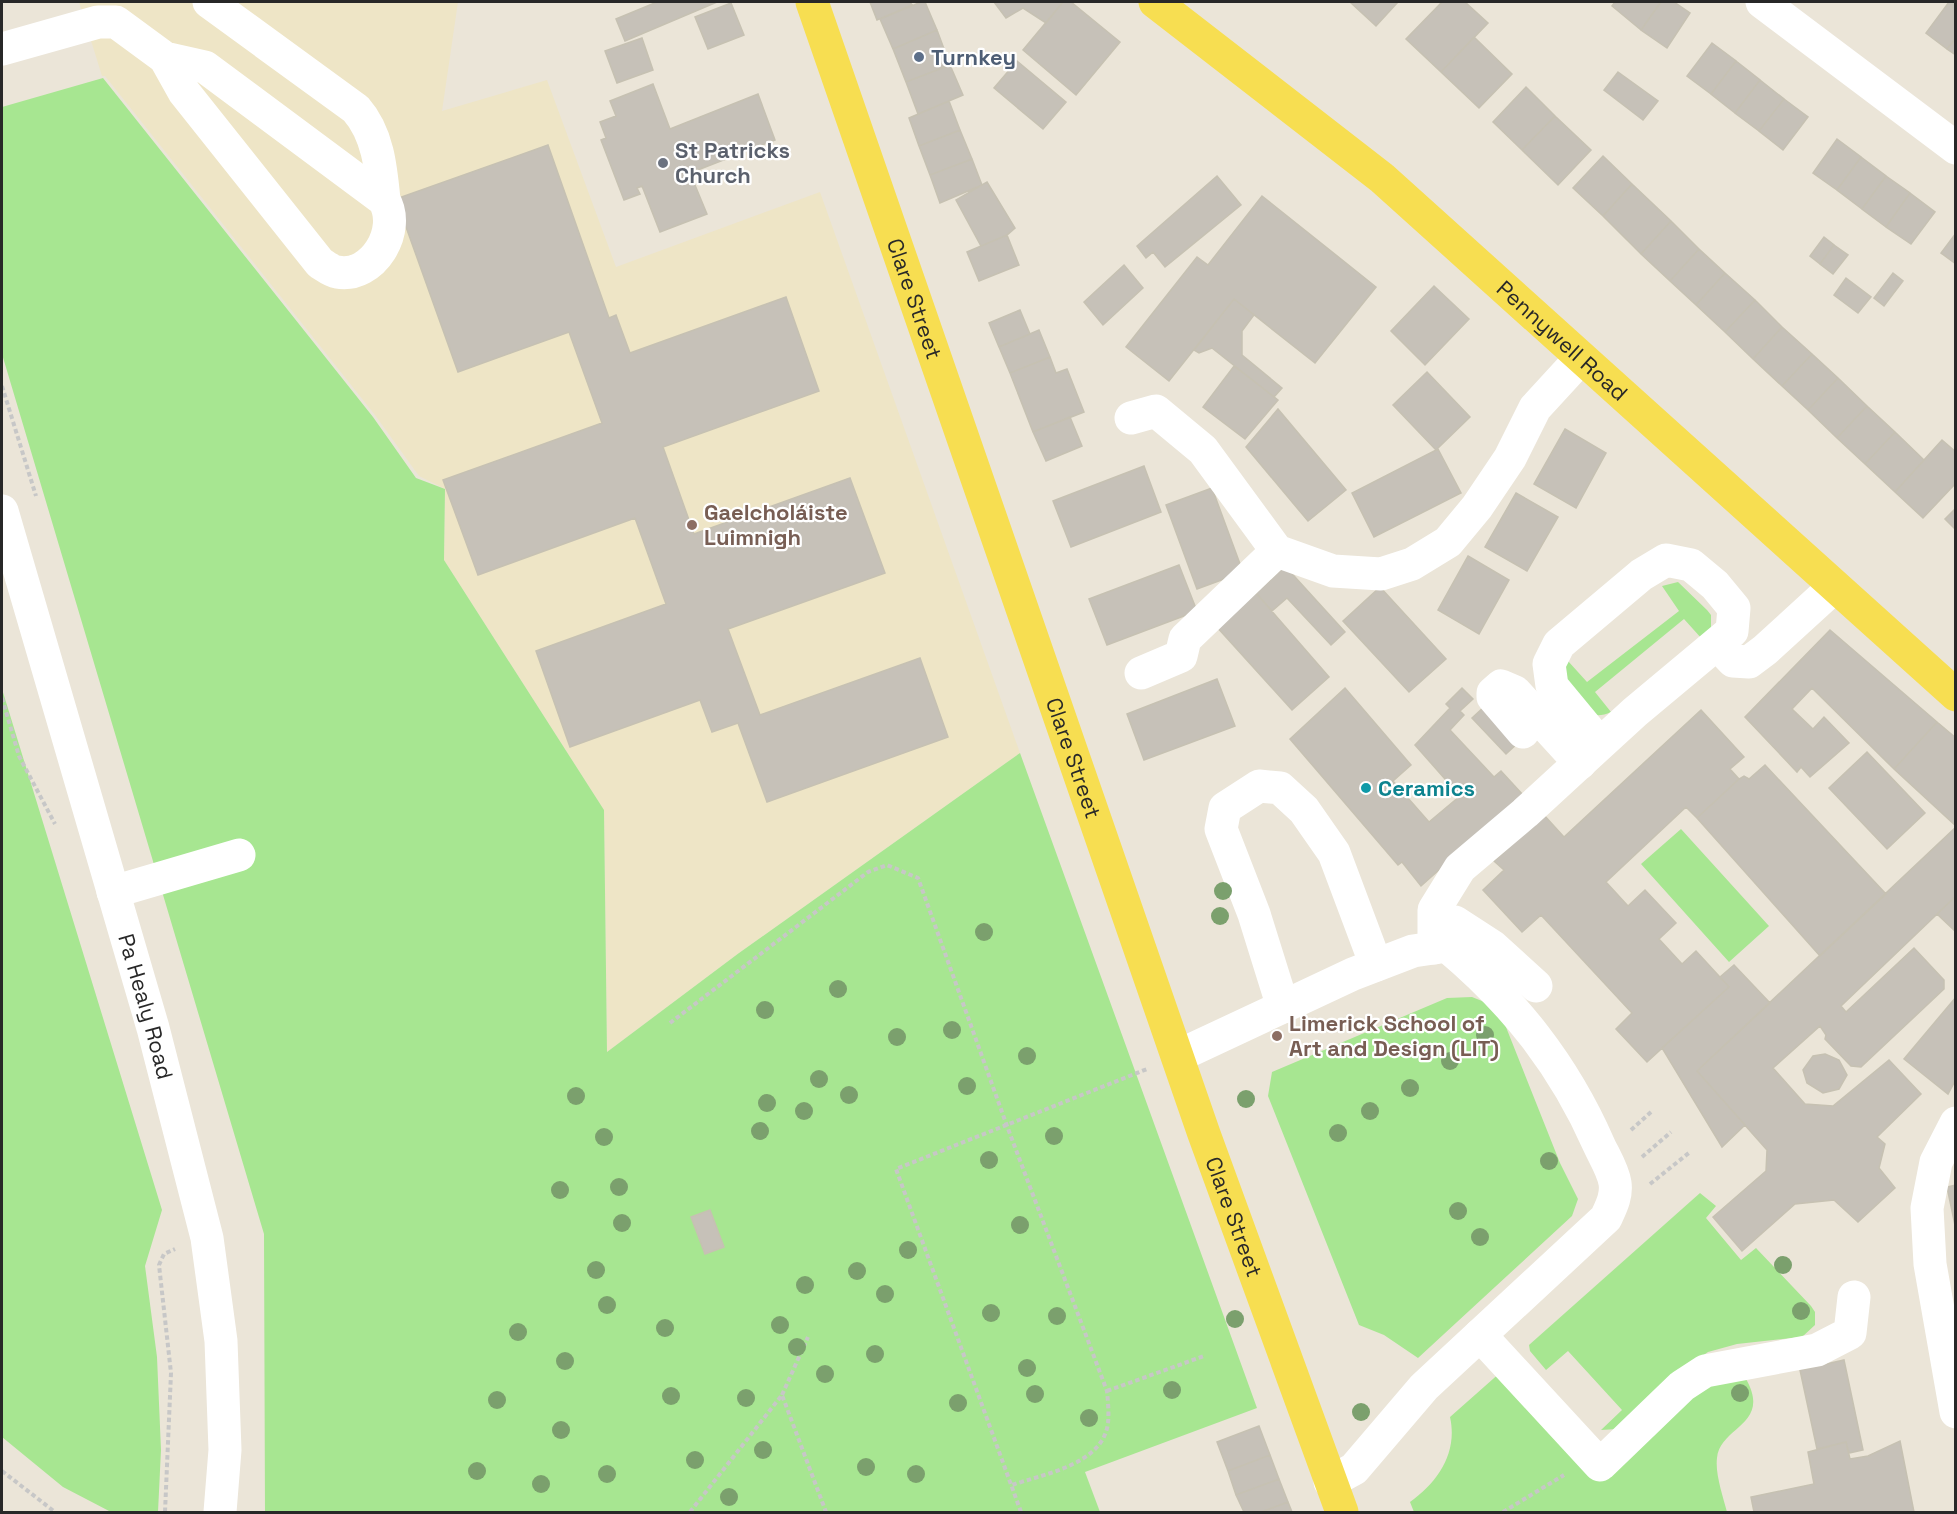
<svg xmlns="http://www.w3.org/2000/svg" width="1957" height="1514" font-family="'Space Grotesk',sans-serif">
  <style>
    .education { fill: #eee5c6 }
    .green { fill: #a7e691 }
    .building { fill: #c6c1b8; stroke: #c6c1b2; stroke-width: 1.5 }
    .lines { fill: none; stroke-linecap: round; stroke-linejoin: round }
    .path { stroke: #c7c7c7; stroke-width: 4; stroke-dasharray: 4.5 3; stroke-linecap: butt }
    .minor { stroke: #fff; stroke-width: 33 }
    .major { stroke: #f7de51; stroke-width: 33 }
    .tree { fill: #7ba06d }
    .service-dot { fill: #5c6f8a; stroke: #fff; stroke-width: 2 }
    .worship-dot { fill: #6b7280; stroke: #fff; stroke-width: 2 }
    .education-dot { fill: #8d6e63; stroke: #fff; stroke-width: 2 }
    .culture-dot { fill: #0f9aa8; stroke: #fff; stroke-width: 2 }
    .labels { text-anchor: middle; stroke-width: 4.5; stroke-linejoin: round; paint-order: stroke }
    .service-label { font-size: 22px; font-weight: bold; fill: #4e5e75; stroke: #fff; text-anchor: start }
    .worship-label { font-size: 22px; font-weight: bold; fill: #5b616d; stroke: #fff; text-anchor: start }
    .street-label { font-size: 22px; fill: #282828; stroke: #fff }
    .education-label { font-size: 22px; font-weight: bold; fill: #785e54; stroke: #fff; text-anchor: start }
    .culture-label { font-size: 22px; font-weight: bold; fill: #0d838f; stroke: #fff; text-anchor: start }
  </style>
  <rect width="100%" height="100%" fill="#ebe5d8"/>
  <path class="education" d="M 79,2 L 458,2 L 442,111 L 547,80 L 616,267 L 820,192 L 1020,753 L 739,953 L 607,1052 L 604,810 L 444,560 L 445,489 L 419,476 L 375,415 L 105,76 L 102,76 Z"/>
  <path class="green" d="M 103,78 L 373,417 L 416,478 L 445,489 L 444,560 L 604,810 L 607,1052 L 739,953 L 1020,753 L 1257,1408 L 1085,1472 L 1100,1512 L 265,1512 L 264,1234 L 2,354 L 2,107 Z
    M 1678,582 L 1707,610 L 1711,615 L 1711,630 L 1702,639 L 1684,619 L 1595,692 L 1611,712 C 1581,726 1573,691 1562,669 L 1568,661 L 1587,682 L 1679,611 L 1662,586 Z
    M 2,689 L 162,1210 L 145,1266 L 157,1357 L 161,1450 L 158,1512 L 111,1512 L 63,1487 L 2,1437 Z
    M 1681,829 L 1769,926 L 1729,962 L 1641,864 Z
    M 1472,997 L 1492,1005 L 1502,1017 L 1560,1163 L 1578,1199 L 1572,1216 L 1418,1358 L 1384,1335 L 1359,1325 L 1268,1096 L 1272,1072 L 1447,998 Z
    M 1700,1193 L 1716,1206 L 1706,1218 L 1741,1260 L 1756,1248 L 1811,1306 L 1815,1312 L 1815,1325 L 1802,1337 L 1737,1344 L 1708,1352 L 1685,1368 L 1617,1429 L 1601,1430 L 1622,1410 L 1568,1351 L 1546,1370 L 1530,1351 L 1529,1345 Z
    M 1502,1371 L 1600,1475 L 1701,1384 L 1746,1379 C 1772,1425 1720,1426 1717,1458 C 1715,1474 1723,1496 1727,1512 L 1414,1512 L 1410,1502 C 1438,1482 1458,1453 1450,1417 Z"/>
  <path class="building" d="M 657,2 L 717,2 L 625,41 L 616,19 Z
    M 870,2 L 910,2 L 912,5 L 877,20 Z
    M 921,2 L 925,2 L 937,30 L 893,49 L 880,19 Z
    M 994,2 L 1063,2 L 1046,23 L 1023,8 L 1006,18 Z
    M 1063,2 L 1071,2 L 1120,42 L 1076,95 L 1023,50 Z
    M 1350,2 L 1398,2 L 1376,26 Z
    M 1442,2 L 1465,2 L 1488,23 L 1441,72 L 1406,39 Z
    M 1615,2 L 1658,2 L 1660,3 L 1641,30 L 1612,6 Z
    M 1661,2 L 1674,2 L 1690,13 L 1667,48 L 1641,30 Z
    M 1949,2 L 1956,3 L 1956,38 L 1947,49 L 1926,33 Z
    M 731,3 L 744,35 L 708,49 L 695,17 Z
    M 937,30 L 950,65 L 906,82 L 893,49 Z
    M 1474,37 L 1512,74 L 1479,108 L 1441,72 Z
    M 642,38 L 653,70 L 617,83 L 605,51 Z
    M 1956,38 L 1956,55 L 1947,49 Z
    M 1712,43 L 1736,61 L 1711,94 L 1687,76 Z
    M 1017,61 L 1066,102 L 1043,129 L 994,88 Z
    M 1736,61 L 1760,80 L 1735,113 L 1711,94 Z
    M 950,65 L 963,95 L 918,114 L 906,82 Z
    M 1618,72 L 1658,101 L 1643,120 L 1604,90 Z
    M 1760,80 L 1784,99 L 1759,131 L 1735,113 Z
    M 653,84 L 670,129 L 758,94 L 775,140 L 690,173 L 707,214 L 660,232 L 642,186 L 637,188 L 640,194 L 624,200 L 601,140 L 606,138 L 600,122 L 616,116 L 610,101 Z
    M 1526,87 L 1555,116 L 1522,150 L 1493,122 Z
    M 1784,99 L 1808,117 L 1783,150 L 1759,131 Z
    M 949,101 L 960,130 L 919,146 L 909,118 Z
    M 1555,116 L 1591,150 L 1558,185 L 1522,150 Z
    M 960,130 L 972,159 L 930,175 L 919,146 Z
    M 1837,139 L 1861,157 L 1837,190 L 1813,173 Z
    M 548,145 L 609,318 L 616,315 L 630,353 L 786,297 L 819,391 L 663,447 L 694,534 L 850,478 L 885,573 L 728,629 L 760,715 L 920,658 L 948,737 L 767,802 L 738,723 L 712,732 L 700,700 L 570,747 L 536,651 L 666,604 L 635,518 L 478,575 L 443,480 L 602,423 L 569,332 L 458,372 L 396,199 Z
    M 1603,156 L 1632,184 L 1603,216 L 1573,188 Z
    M 1861,157 L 1886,176 L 1862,209 L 1837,190 Z
    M 972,159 L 982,185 L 940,203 L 930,175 Z
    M 1217,176 L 1241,205 L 1165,267 L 1153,252 L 1146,258 L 1137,246 Z
    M 1886,176 L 1910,193 L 1886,227 L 1862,209 Z
    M 987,182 L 1015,228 L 1007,235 L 981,246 L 956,200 Z
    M 1632,184 L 1671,221 L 1641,254 L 1603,216 Z
    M 1910,193 L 1935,212 L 1911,244 L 1886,227 Z
    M 1262,196 L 1376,287 L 1315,363 L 1234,299 L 1169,381 L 1126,347 L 1197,257 L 1208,265 Z
    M 1671,221 L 1699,249 L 1670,281 L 1641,254 Z
    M 1956,233 L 1956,264 L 1941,253 Z
    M 1007,235 L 1019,265 L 979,281 L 967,252 Z
    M 1824,237 L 1834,245 L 1820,264 L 1810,256 Z
    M 1834,245 L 1848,255 L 1833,274 L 1820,264 Z
    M 1699,249 L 1725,273 L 1696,305 L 1670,281 Z
    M 1124,265 L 1143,288 L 1103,325 L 1084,302 Z
    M 1725,273 L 1755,300 L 1725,332 L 1696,305 Z
    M 1893,273 L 1903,281 L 1884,306 L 1874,298 Z
    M 1846,278 L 1871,297 L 1858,313 L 1834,295 Z
    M 1434,286 L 1469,319 L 1425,365 L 1391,331 Z
    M 1234,299 L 1254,315 L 1242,331 L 1242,355 L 1282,388 L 1274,397 L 1212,348 L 1199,353 L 1194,350 Z
    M 1755,300 L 1782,327 L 1753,359 L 1725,332 Z
    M 1020,310 L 1030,334 L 999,347 L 989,323 Z
    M 1782,327 L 1812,354 L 1782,386 L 1753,359 Z
    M 1039,330 L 1050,357 L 1010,373 L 999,347 Z
    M 1812,354 L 1838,378 L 1808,410 L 1782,386 Z
    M 1050,357 L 1056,373 L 1067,369 L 1084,412 L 1033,432 L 1010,373 Z
    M 1234,366 L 1278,400 L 1245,439 L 1203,407 Z
    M 1427,372 L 1470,417 L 1436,450 L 1393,405 Z
    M 1838,378 L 1867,406 L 1837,438 L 1808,410 Z
    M 1867,406 L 1895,432 L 1865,464 L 1837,438 Z
    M 1278,409 L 1346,490 L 1308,521 L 1246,447 Z
    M 1070,417 L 1082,446 L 1046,461 L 1033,432 Z
    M 1565,429 L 1606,453 L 1576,508 L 1534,484 Z
    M 1895,432 L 1924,460 L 1895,492 L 1865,464 Z
    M 1942,440 L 1956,452 L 1956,483 L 1923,518 L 1895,492 Z
    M 1438,449 L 1461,493 L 1374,537 L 1352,493 Z
    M 1144,466 L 1161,512 L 1071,547 L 1053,501 Z
    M 1212,488 L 1243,572 L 1197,589 L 1166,505 Z
    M 1516,493 L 1558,517 L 1527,571 L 1485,547 Z
    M 1956,508 L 1956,530 L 1945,519 Z
    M 1468,556 L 1509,580 L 1479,634 L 1438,610 Z
    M 1179,565 L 1197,611 L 1107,645 L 1089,599 Z
    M 1285,566 L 1345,632 L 1331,645 L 1287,598 L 1272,611 L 1256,593 Z
    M 1380,587 L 1446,659 L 1409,692 L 1343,621 Z
    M 1256,593 L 1329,677 L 1292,710 L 1216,626 Z
    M 1830,630 L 1937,722 L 1894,769 L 1812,688 L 1792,709 L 1813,729 L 1824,717 L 1849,743 L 1810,777 L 1801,767 L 1797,772 L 1745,717 Z
    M 1217,679 L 1235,726 L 1144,760 L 1127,714 Z
    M 1345,688 L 1411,765 L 1393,781 L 1429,822 L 1460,796 L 1415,745 L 1450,708 L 1446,704 L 1462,688 L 1473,699 L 1460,711 L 1464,715 L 1450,730 L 1494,777 L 1501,771 L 1523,795 L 1421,886 L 1402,862 L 1398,865 L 1290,739 Z
    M 1485,706 L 1519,742 L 1506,754 L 1472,718 Z
    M 1701,710 L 1744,757 L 1730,769 L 1739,779 L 1697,818 L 1686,807 L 1606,882 L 1628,906 L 1645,890 L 1676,923 L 1659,939 L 1682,964 L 1696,951 L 1729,987 L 1647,1062 L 1616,1029 L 1632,1013 L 1541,915 L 1522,932 L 1483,890 L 1504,870 L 1494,861 L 1544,815 L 1564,837 Z
    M 1937,722 L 1956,738 L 1956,826 L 1894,769 Z
    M 1867,752 L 1925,813 L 1887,849 L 1829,788 Z
    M 1765,765 L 1886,894 L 1820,956 L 1697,818 L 1739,779 L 1744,776 L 1749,779 Z
    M 1956,827 L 1956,896 L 1841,1006 L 1846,1012 L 1914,948 L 1944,980 L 1944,989 L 1861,1067 L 1851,1066 L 1825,1039 L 1826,1035 L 1820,1026 L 1773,1068 L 1805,1104 L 1833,1106 L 1889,1060 L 1921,1094 L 1877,1137 L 1885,1144 L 1879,1168 L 1895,1188 L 1858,1222 L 1834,1200 L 1795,1204 L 1742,1251 L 1713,1217 L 1766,1171 L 1767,1150 L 1697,1071 Z
    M 1956,896 L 1956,932 L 1937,914 Z
    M 1734,965 L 1770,1003 L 1697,1071 L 1745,1125 L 1722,1147 L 1662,1048 L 1729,987 L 1720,977 Z
    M 1956,997 L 1956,1079 L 1948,1094 L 1904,1059 Z
    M 1825,1054 L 1839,1060 L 1847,1075 L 1839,1089 L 1823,1093 L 1807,1083 L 1803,1070 L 1813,1056 Z
    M 1956,1185 L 1956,1230 L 1947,1187 Z
    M 710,1210 L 724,1247 L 705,1254 L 691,1217 Z
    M 1844,1360 L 1863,1450 L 1849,1453 L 1846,1442 L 1817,1449 L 1800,1370 Z
    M 1259,1426 L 1270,1455 L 1228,1471 L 1217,1442 Z
    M 1900,1441 L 1914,1512 L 1754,1512 L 1751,1497 L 1814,1484 L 1808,1452 L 1846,1442 L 1850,1459 L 1868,1456 Z
    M 1270,1455 L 1279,1479 L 1236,1495 L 1228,1471 Z
    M 1279,1479 L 1288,1502 L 1261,1512 L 1244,1512 L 1236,1495 Z
    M 1288,1502 L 1292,1512 L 1261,1512 Z"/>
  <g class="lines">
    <path class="path" d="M 2,386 L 36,496
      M 2,698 L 19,756 L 55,824
      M 670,1023 L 868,872 L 887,865 L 918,878 L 1007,1126 L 1107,1391 C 1108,1401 1109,1413 1108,1423 C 1103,1465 1043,1474 1012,1485
      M 1631,1130 L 1651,1112
      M 1642,1157 L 1671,1132
      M 1650,1184 L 1690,1152
      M 1107,1391 L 1204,1356
      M 782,1395 L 808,1337
      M 2,1471 L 55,1512
      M 165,1512 L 171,1373 L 159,1265 L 164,1254 L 175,1249
      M 690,1512 L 782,1395 L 826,1512
      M 1021,1512 L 896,1169 L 1147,1069
      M 1503,1512 L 1564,1475"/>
    <g class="minor">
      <path d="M 209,2 L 356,109 C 378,134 381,168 384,200"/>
      <path d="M 1762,2 L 1956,148"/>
      <path d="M 2,49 L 98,22 L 116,22 L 165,58 L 205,67 L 384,200 C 402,230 373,279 337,272 C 331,271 325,266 320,263 L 184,92 L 165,58"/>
      <path d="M 1131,418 L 1156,411 L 1203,450 L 1277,551 L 1333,571 L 1381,574 L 1412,564 L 1448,542 L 1477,507 L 1510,458 L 1535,408 L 1580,359"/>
      <path id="s1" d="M 2,511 L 153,1028 L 207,1238 L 221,1341 L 225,1450 L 220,1512"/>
      <path d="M 1717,644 L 1733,661 L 1749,662 L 1765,650 L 1834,587"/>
      <path d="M 1141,673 L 1181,656 L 1185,639 L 1277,551"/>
      <path d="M 1523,732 L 1493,697 L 1493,693 L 1501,686 L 1515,692 L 1580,763"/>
      <path d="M 113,892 L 239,855"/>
      <path d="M 1455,922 L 1492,946 L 1536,986"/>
      <path d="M 1434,948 L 1434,910 L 1460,868 L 1525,813 L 1635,712 L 1732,631 L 1734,608 L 1715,585 L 1691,565 L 1666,560 L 1641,575 L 1559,644 L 1549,664 L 1552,686 L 1600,744"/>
      <path d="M 1283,1007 L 1254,914 L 1221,829 L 1225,808 L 1259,786 L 1280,788 L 1304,810 L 1334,853 L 1376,965"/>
      <path d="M 1178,1056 L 1353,974 L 1413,951 L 1447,946 C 1514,1002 1564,1065 1599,1145 C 1604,1156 1613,1170 1615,1183 C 1617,1196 1611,1207 1606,1218 L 1424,1387 L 1354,1469 L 1330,1482"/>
      <path d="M 1956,1123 L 1936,1162 L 1927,1208 L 1930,1264 L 1956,1412"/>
      <path d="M 1480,1335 L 1600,1465 L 1682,1386 L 1705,1371 L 1817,1350 L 1850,1333 L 1854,1297"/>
    </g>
    <g class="major">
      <path id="s2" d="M 812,2 L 1204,1134 L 1342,1512"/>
      <path id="s3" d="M 1155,2 L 1382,178 L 1956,695"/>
    </g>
  </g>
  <g class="tree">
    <circle cx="1223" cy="891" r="9"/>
    <circle cx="1220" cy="916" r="9"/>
    <circle cx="984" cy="932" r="9"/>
    <circle cx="838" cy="989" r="9"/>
    <circle cx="765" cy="1010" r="9"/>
    <circle cx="952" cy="1030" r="9"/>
    <circle cx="1485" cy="1035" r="9"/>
    <circle cx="897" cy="1037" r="9"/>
    <circle cx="1027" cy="1056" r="9"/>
    <circle cx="1450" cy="1061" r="9"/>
    <circle cx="819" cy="1079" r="9"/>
    <circle cx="967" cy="1086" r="9"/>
    <circle cx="1410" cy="1088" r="9"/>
    <circle cx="849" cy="1095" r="9"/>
    <circle cx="576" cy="1096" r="9"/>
    <circle cx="1246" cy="1099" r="9"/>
    <circle cx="767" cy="1103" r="9"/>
    <circle cx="804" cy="1111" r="9"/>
    <circle cx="1370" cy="1111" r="9"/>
    <circle cx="760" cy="1131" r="9"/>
    <circle cx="1338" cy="1133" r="9"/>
    <circle cx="1054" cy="1136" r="9"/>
    <circle cx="604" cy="1137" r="9"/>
    <circle cx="989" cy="1160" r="9"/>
    <circle cx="1549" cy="1161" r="9"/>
    <circle cx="619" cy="1187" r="9"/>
    <circle cx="560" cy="1190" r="9"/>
    <circle cx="1458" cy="1211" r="9"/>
    <circle cx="622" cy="1223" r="9"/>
    <circle cx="1020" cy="1225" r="9"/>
    <circle cx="1480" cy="1237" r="9"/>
    <circle cx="908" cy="1250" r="9"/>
    <circle cx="1783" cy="1265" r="9"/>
    <circle cx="596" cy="1270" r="9"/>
    <circle cx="857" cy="1271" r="9"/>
    <circle cx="805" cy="1285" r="9"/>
    <circle cx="885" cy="1294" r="9"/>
    <circle cx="607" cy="1305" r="9"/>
    <circle cx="1801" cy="1311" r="9"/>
    <circle cx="991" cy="1313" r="9"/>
    <circle cx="1057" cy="1316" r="9"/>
    <circle cx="1235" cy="1319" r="9"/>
    <circle cx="780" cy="1325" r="9"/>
    <circle cx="665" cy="1328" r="9"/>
    <circle cx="518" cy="1332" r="9"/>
    <circle cx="797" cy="1347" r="9"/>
    <circle cx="875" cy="1354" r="9"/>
    <circle cx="565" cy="1361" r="9"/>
    <circle cx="1027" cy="1368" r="9"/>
    <circle cx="825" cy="1374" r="9"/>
    <circle cx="1172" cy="1390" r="9"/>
    <circle cx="1740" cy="1393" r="9"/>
    <circle cx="1035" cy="1394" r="9"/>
    <circle cx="671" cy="1396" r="9"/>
    <circle cx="746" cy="1398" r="9"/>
    <circle cx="497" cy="1400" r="9"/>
    <circle cx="958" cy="1403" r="9"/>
    <circle cx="1361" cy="1412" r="9"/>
    <circle cx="1089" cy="1418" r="9"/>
    <circle cx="561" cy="1430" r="9"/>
    <circle cx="763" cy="1450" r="9"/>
    <circle cx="695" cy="1460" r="9"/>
    <circle cx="866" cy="1467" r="9"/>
    <circle cx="477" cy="1471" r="9"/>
    <circle cx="607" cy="1474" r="9"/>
    <circle cx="916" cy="1474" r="9"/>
    <circle cx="541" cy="1484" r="9"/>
    <circle cx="729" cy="1497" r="9"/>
  </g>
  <circle class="service-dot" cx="919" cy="57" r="6"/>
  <circle class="worship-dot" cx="663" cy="163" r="6"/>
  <g class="education-dot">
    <circle cx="692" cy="525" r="6"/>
    <circle cx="1277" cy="1036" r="6"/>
  </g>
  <circle class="culture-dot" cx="1366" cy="788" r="6"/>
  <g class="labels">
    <g class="service-label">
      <text x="931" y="65">Turnkey</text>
    </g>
    <g class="worship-label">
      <text x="675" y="158">St Patricks<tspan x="675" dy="25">Church</tspan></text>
    </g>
    <g class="street-label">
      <text dy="8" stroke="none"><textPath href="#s2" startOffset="314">Clare Street</textPath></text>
      <text dy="8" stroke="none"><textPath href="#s3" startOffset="530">Pennywell Road</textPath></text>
      <text dy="8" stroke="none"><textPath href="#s2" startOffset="800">Clare Street</textPath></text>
      <text dy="8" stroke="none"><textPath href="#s1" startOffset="516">Pa Healy Road</textPath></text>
      <text dy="8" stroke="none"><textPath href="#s2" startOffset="1286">Clare Street</textPath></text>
    </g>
    <g class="education-label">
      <text x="704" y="520">Gaelcholáiste<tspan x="704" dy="25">Luimnigh</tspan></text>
      <text x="1289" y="1031">Limerick School of<tspan x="1289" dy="25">Art and Design (LIT)</tspan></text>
    </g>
    <g class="culture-label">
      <text x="1378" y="796">Ceramics</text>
    </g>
  </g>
  <rect width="1957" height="1514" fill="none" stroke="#282828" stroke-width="6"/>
</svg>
